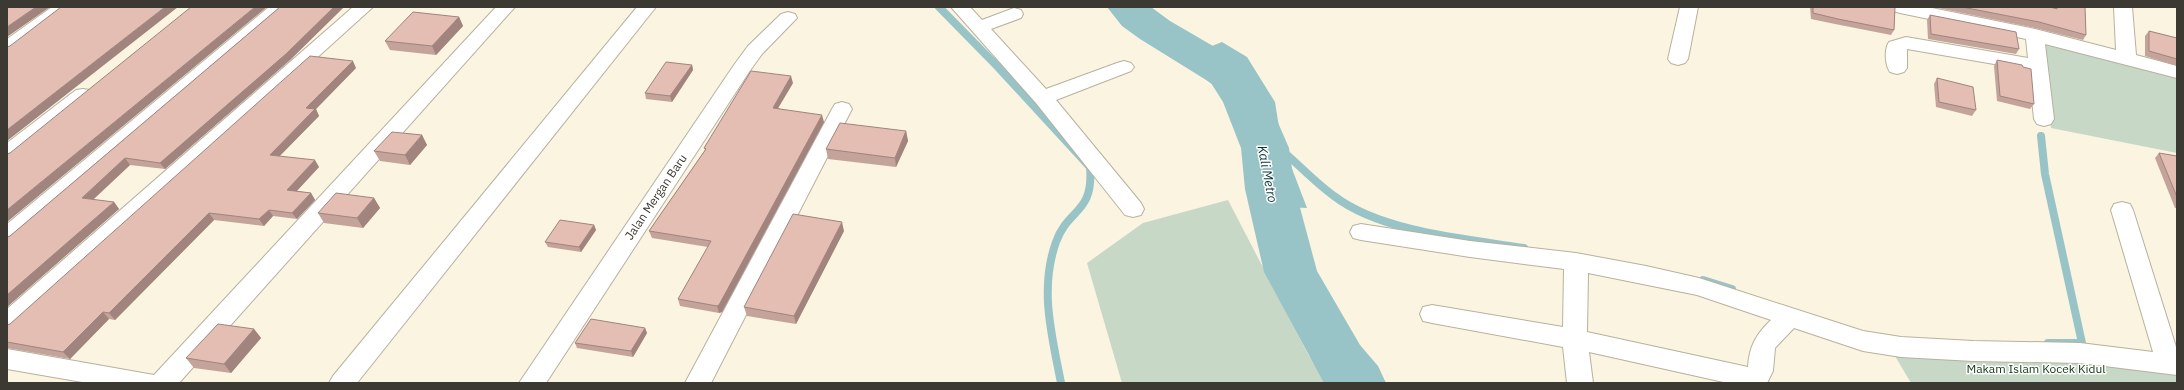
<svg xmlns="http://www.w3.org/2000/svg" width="2184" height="390" font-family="'IBM Plex Sans',sans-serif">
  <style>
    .green { fill: #c7d8c7 }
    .water { fill: #98c4c7 }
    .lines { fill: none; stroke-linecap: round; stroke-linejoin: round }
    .stream { stroke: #98c4c7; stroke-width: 8 }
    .river { fill: #98c4c7; fill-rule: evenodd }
    .street-casing { stroke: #b7b19f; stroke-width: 2 }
    .street { fill: #fff; fill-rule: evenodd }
    .wall { fill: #c4a39a }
    .shaded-wall { fill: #a0847d }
    .building { fill: #e4bdb3; stroke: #a0847d }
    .labels { text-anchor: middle; stroke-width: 3; stroke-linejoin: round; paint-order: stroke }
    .street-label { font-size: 12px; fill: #3b3932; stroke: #fff }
    .park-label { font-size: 12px; fill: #0f3510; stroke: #fff }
    .water-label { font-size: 13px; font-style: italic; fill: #083537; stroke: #fff }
  </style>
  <rect width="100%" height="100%" fill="#faf4e1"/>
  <path class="green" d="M 2041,44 L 2155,70 L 2177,77 L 2177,153 L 2051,128 Z
    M 1228,200 L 1309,356 L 1329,383 L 1122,383 L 1087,263 L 1143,223 Z
    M 2029,355 L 2177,372 L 2177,383 L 1911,383 L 1895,356 Z"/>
  <path class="water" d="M 1222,42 L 1247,57 L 1275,102 L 1281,140 L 1307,208 L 1265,206 L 1255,164 L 1241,132 L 1217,88 L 1179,59 Z"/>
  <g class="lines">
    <path class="stream" d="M 939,7 L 997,66 L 1090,167 C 1094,214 1068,208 1056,242 C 1039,289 1052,336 1061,383
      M 2041,136 L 2045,174 L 2082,343 L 2048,343
      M 1277,155 L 1286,154 C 1302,168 1317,184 1334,196 C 1381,232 1466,239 1524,248
      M 1703,280 L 1732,289"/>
    <path class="river" d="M 1107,7 L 1151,7 L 1170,21 L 1244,64 L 1269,102 L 1289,148 L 1295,189 L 1317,271 L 1360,345 L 1378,366 L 1386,383 L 1324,383 L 1264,272 L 1245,189 L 1241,148 L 1223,102 L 1211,83 L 1140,39 L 1122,26 Z"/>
    <defs>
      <path id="street" d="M 52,7 L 73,7 L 14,52 L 7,54 L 7,39 Z
        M 269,7 L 289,7 L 15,242 L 7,244 L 7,224 Z
        M 353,7 L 373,7 L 16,330 L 7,332 L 7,309 Z
        M 496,7 L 515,7 L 179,383 L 88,383 L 7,369 L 7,349 L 154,375 Z
        M 637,7 L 656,7 L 357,383 L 329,383 L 333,376 Z
        M 951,7 L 970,7 L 982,20 L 1014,8 L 1021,10 L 1023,14 L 1021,18 L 991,29 L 1046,89 L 1117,63 L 1124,61 L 1131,63 L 1134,67 L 1131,71 L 1056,100 L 1141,203 L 1144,209 L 1141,215 L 1133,217 L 1125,215 L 1036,103 Z
        M 1680,7 L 1698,7 L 1688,59 L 1685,63 L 1678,65 L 1671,63 L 1668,59 Z
        M 1891,7 L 1927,7 L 2035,29 L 2116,50 L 2114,7 L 2132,7 L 2136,55 L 2177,66 L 2177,78 L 2045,44 L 2054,119 L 2051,124 L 2044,126 L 2037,124 L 2034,119 L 2029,70 L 1907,49 L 1907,68 L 1904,72 L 1897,74 L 1890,72 C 1885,65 1884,49 1889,42 L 1906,37 L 2028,58 L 2026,39 L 1900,13 L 1893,11 Z
        M 788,12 L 795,14 L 797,18 L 762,54 L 749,72 L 546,383 L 519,383 L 734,65 L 748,46 L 781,14 Z
        M 83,89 L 90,90 L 93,95 L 90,100 L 15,159 L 7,161 L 7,143 L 76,90 Z
        M 842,102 L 849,104 L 852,109 L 711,383 L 685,383 L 832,109 L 835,104 Z
        M 2122,202 L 2130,204 L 2133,210 L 2177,350 L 2177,375 L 2080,363 L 1973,361 L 1901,357 L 1863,351 L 1794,328 L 1775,348 L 1773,371 L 1767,383 L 1728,383 L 1589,352 L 1593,383 L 1567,383 L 1563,347 L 1432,323 L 1423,321 L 1420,314 L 1423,307 L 1432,305 L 1563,327 L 1564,269 L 1470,257 L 1361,240 L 1353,238 L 1350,232 L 1353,226 L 1361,224 L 1470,241 L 1576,253 L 1646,266 L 1699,278 L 1863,331 L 1901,337 L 1973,341 L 2080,343 L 2153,352 L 2111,210 L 2114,204 ZM 1588,273 L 1697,295 L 1771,320 C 1756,334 1749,347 1748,367 L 1587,332 Z"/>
    </defs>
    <use href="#street" class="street-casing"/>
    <use href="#street" class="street"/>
  </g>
  <path class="wall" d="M 280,7 L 344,7 L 290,60 L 165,169 L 130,165 L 93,200 L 114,202 L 119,209 L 7,307 L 7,237 L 10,236 Z
    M 1810,7 L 1895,7 L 1894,30 L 1891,35 L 1835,24 L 1811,19 Z
    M 1933,7 L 2050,7 L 2053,8 L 2053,7 L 2085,7 L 2086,35 L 2083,40 L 2035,28 Z
    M 1930,15 L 2019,49 L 2016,54 L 1928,39 L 1927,20 Z
    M 459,17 L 463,26 L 436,55 L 390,50 L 385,41 Z
    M 2149,31 L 2177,38 L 2177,66 L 2145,56 L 2145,36 Z
    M 1997,60 L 2034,104 L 2030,109 L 1997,101 L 1994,66 Z
    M 692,65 L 693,70 L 672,102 L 646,99 L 645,93 Z
    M 356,68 L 316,109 L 319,116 L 279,156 L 319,167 L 297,191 L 311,193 L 315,200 L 297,219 L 273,216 L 264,226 L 214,220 L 115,320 L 109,319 L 70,359 L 7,348 L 7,325 L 10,324 Z
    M 1937,78 L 1976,110 L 1972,116 L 1936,107 L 1934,84 Z
    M 793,83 L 778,108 L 824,122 L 722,312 L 719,313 L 680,306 L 678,299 L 708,247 L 652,238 L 649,231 L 705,150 L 704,148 Z
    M 906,131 L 908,141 L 896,167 L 828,159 L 826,149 Z
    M 422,135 L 427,145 L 410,165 L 380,161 L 374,151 Z
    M 2159,153 L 2177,156 L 2177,208 L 2175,208 L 2155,158 Z
    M 374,198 L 380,208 L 363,228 L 324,223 L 318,213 Z
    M 594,225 L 596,230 L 581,252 L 548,247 L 545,242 Z
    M 844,231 L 796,324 L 747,316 L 744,307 Z
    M 645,328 L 647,333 L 633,357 L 577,348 L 575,343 Z
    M 254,329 L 261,338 L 231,373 L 194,368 L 186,358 Z"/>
  <path class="shaded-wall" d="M 36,7 L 50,7 L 7,37 L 7,27 Z
    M 165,7 L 178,7 L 7,141 L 7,130 Z
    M 255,7 L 267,7 L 7,222 L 7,210 Z
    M 334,7 L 344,7 L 290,60 L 165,169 L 160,163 Z
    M 459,17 L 463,26 L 436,55 L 432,46 Z
    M 353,61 L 356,68 L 316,109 L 319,116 L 274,162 L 270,155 L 306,108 Z
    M 692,65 L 693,70 L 672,102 L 670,96 Z
    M 791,76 L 793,83 L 774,115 L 773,108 Z
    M 822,115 L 824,122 L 722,312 L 719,313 L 717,306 Z
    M 906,131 L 908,141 L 896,167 L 895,158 Z
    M 422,135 L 427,145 L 410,165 L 405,155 Z
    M 125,158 L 130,165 L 87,205 L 82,198 Z
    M 315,160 L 319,167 L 291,197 L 287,190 Z
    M 311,193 L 315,200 L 297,219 L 292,213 Z
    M 374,198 L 380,208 L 363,228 L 357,218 Z
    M 114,202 L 119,209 L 7,307 L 7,295 Z
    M 269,210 L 273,216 L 264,226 L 259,219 Z
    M 209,213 L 214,220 L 115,320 L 109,313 Z
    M 842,222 L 844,231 L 796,324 L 794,316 Z
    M 594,225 L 596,230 L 581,252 L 579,247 Z
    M 103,312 L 109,319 L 70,359 L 63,352 Z
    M 645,328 L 647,333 L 633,357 L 631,351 Z
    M 254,329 L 261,338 L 231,373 L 224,364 Z"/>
  <path class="building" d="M 7,7 L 36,7 L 7,27 Z
    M 61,7 L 165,7 L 7,130 L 7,47 L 10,46 Z
    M 191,7 L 255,7 L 7,210 L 7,154 L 10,153 Z
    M 280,7 L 334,7 L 286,54 L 160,163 L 125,158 L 82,198 L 114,202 L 7,295 L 7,237 L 10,236 Z
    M 1813,7 L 1895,7 L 1894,30 L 1838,19 L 1813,13 Z
    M 1962,7 L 2050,7 L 2057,9 L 2057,7 L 2085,7 L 2086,35 L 2039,22 Z
    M 413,12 L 459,17 L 432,46 L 385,41 Z
    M 1930,15 L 2016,32 L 2019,49 L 1931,34 Z
    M 2149,31 L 2177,38 L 2177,59 L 2149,51 Z
    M 310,56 L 353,61 L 306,108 L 315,109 L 270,155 L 315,160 L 287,190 L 311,193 L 292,213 L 269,210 L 259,219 L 209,213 L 109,313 L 103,312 L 63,352 L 7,342 L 7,325 L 10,324 Z
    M 1997,60 L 2022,65 L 2023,67 L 2031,69 L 2034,104 L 2000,96 Z
    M 666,62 L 692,65 L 670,96 L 645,93 Z
    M 751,71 L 791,76 L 773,108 L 822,115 L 719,305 L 717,306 L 678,299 L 711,241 L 649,231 L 706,149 L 704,148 Z
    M 1937,78 L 1973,87 L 1976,110 L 1939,102 Z
    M 840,123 L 906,131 L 895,158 L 826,149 Z
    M 392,132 L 422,135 L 405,155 L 374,151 Z
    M 2159,153 L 2177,156 L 2177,197 Z
    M 336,193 L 374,198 L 357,218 L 318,213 Z
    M 793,214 L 842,222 L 794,316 L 744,307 Z
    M 560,220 L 594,225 L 579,247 L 545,242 Z
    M 591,319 L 645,328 L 631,351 L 575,343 Z
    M 218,324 L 254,329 L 224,364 L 186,358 Z"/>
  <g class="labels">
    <g class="street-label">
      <text transform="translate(656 197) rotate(-56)" y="4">Jalan Mergan Baru</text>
    </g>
    <g class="park-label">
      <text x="2036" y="373">Makam Islam Kocek Kidul</text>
    </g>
    <g class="water-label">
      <text transform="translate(1268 174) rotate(79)" y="5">Kali Metro</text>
    </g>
  </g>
  <rect width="2184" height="390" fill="none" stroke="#3b3932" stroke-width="16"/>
</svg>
